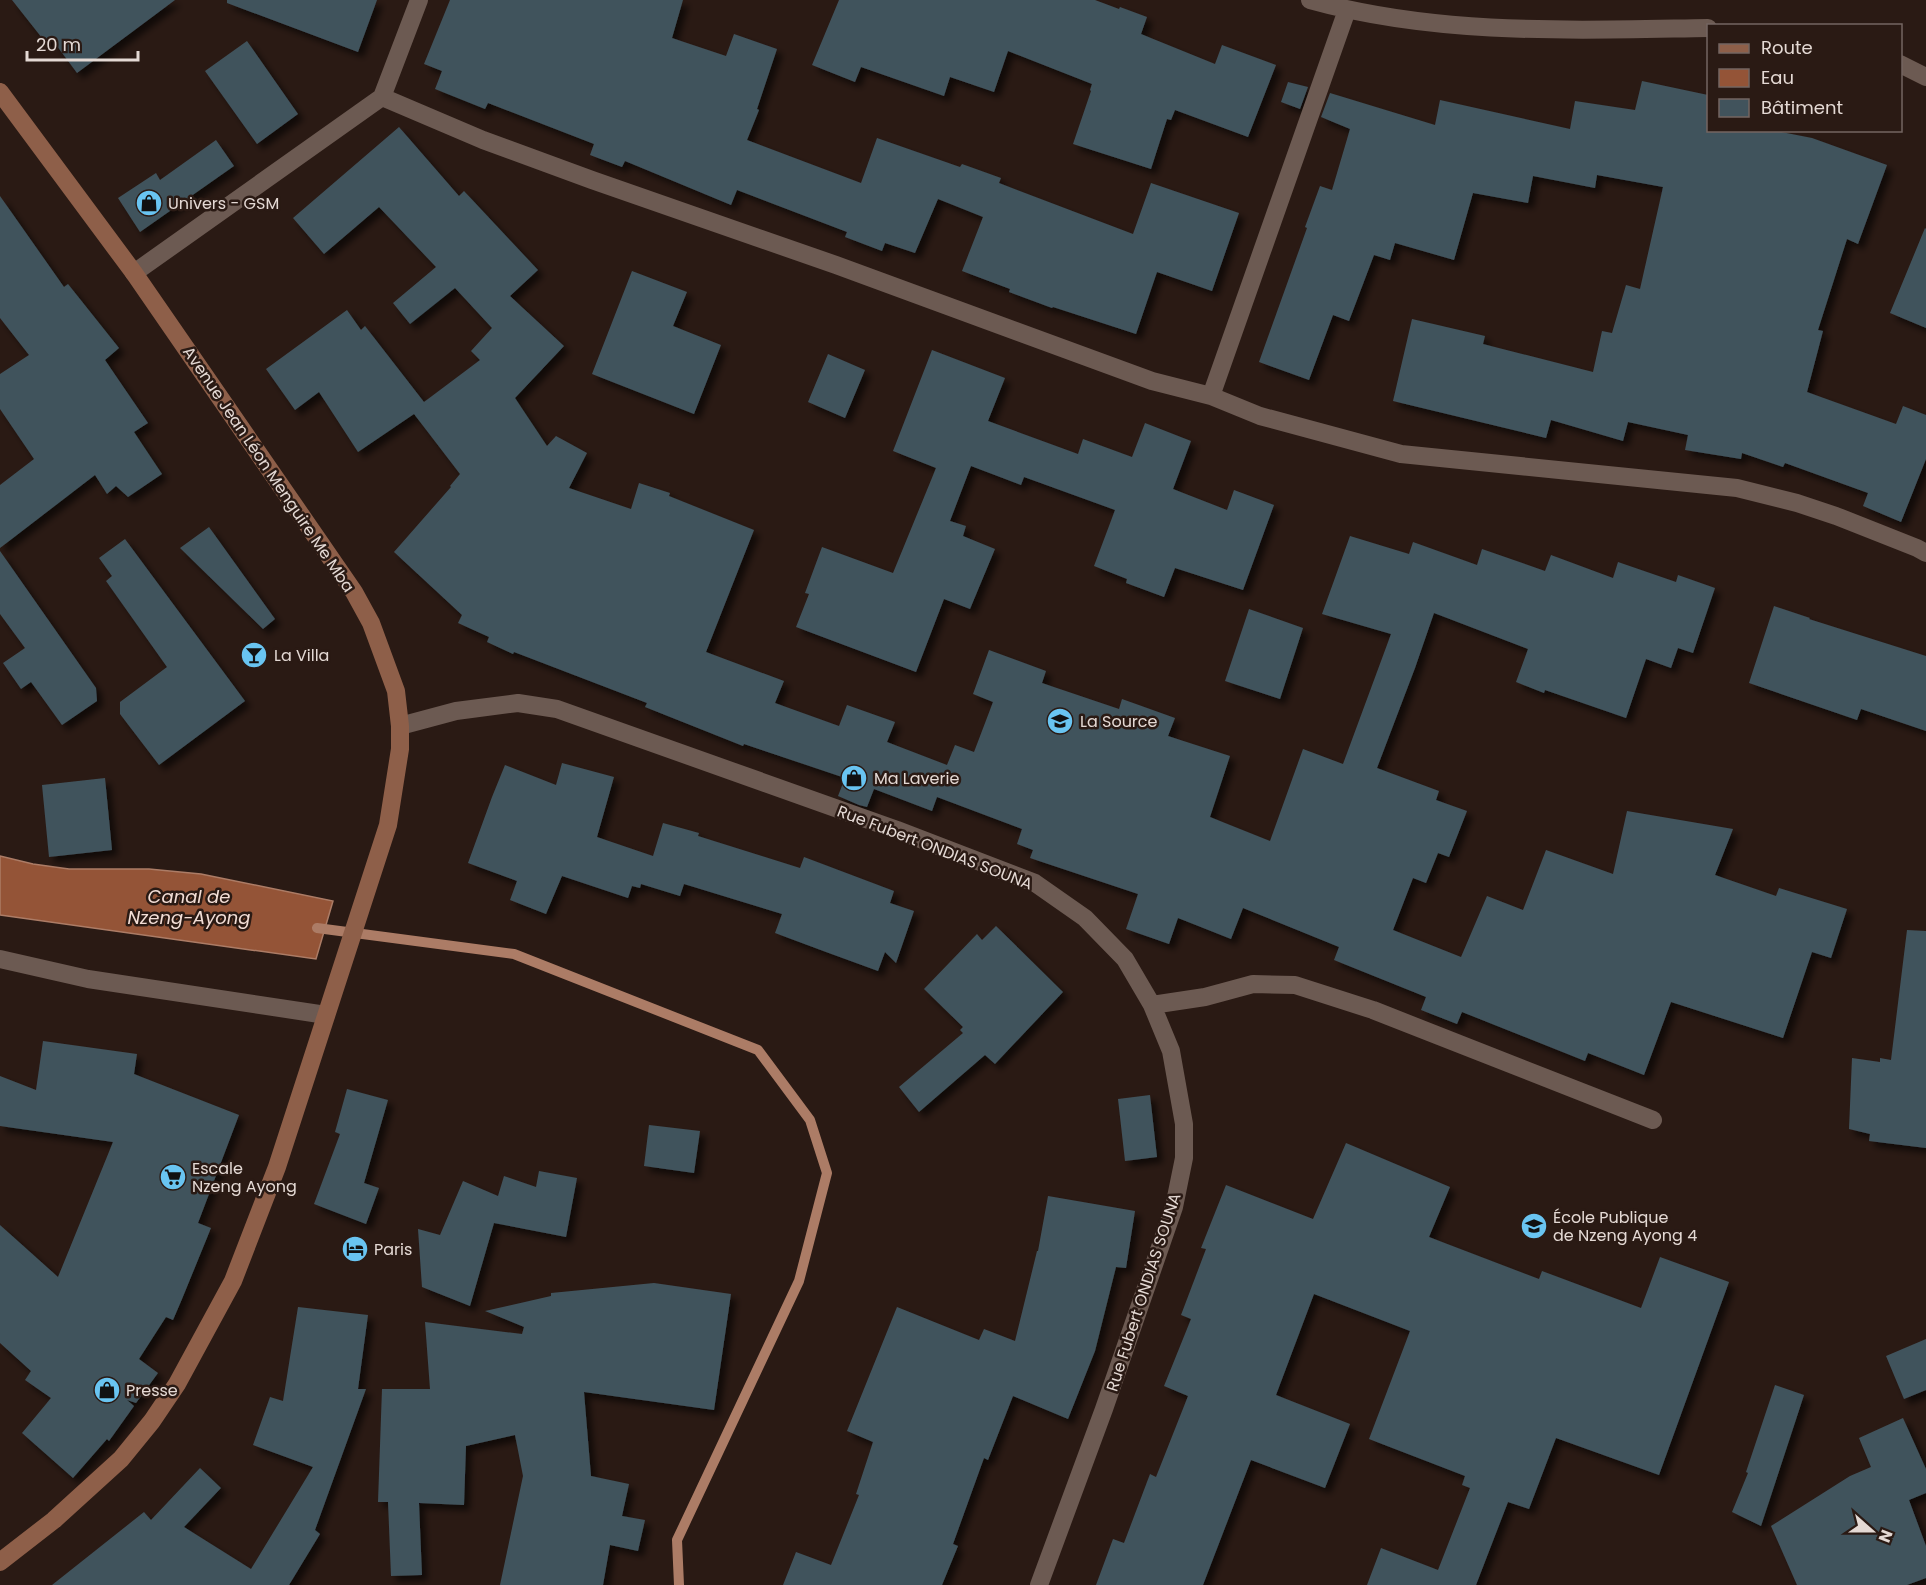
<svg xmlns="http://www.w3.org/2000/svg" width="1926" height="1585" font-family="Poppins,sans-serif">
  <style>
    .water { fill: #945437; stroke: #ac7c66; stroke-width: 1.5 }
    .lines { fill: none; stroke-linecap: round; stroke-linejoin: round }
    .stream { stroke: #ac7c66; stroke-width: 10 }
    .building { fill: #41535c; filter: url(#shadow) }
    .minor { stroke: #6c5a52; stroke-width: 18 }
    .secondary { stroke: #8e5f49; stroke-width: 18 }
    .labels { text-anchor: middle; stroke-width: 5; stroke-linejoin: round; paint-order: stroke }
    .poi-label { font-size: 16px; fill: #e4d9d4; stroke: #2a1a14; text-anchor: start }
    .street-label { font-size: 16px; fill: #e4d9d4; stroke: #2a1a14 }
    .water-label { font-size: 18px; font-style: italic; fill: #f3ded6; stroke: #2a1a14 }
  </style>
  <defs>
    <filter id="shadow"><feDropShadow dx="5.5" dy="5.5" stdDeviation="3" flood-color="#0009"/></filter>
  </defs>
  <rect width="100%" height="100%" fill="#2a1a14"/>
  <path class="water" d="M 0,856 L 33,864 L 69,869 L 149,869 L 201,874 L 333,901 L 316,959 L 0,915 Z"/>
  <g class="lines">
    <path class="stream" d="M 317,928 L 514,954 L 758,1050 L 810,1120 L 827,1173 L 799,1281 L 677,1540 L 679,1585"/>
  </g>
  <path class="building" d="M 12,0 L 175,0 L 77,73 L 51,38 L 46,43 Z
    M 227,0 L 377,0 L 358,52 L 227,3 Z
    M 450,0 L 683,0 L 672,38 L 726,56 L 734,34 L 777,49 L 757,109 L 759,110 L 747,140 L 861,183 L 877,138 L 960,167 L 962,164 L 1001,178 L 999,183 L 1133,234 L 1151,183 L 1239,213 L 1212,291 L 1157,272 L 1136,334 L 1053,307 L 1052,308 L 1009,292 L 1010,289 L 962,271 L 983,217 L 938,199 L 915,253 L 885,243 L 882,251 L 845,237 L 847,232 L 737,190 L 731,205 L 625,161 L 622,167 L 590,155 L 594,144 L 488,103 L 485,109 L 435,89 L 442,71 L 424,64 Z
    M 839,0 L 1095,0 L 1119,9 L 1120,7 L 1147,17 L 1141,34 L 1215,64 L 1222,45 L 1276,65 L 1248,137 L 1175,110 L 1171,120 L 1167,119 L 1151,169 L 1073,144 L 1091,91 L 1090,90 L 1092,84 L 1008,51 L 994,92 L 950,77 L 944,96 L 861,67 L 855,82 L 812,65 Z
    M 247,41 L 298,114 L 257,144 L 205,71 Z
    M 1642,81 L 1708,95 L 1708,130 L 1771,130 L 1812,138 L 1887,165 L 1858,244 L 1847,239 L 1818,330 L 1823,331 L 1807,392 L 1896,424 L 1903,406 L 1926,415 L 1926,459 L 1901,522 L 1863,506 L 1868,493 L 1785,463 L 1783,467 L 1742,453 L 1741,459 L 1685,450 L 1688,435 L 1628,422 L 1623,441 L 1551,420 L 1546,438 L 1393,401 L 1412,319 L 1485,336 L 1483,344 L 1593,372 L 1602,331 L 1612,333 L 1626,285 L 1640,289 L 1663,187 L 1597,175 L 1595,188 L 1533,176 L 1528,203 L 1473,193 L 1454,260 L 1395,243 L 1390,260 L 1374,255 L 1349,321 L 1333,315 L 1309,380 L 1259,362 L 1307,228 L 1305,227 L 1320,186 L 1332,190 L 1350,129 L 1321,117 L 1330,93 L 1435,125 L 1440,100 L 1570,129 L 1575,101 L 1635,110 Z
    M 1288,82 L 1308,87 L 1300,109 L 1281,102 Z
    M 399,127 L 459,196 L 464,191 L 538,270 L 510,296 L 564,346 L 515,398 L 547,446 L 556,436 L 587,453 L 569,488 L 631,509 L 639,483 L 670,493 L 669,496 L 754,530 L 706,652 L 784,681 L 775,703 L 839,726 L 847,705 L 895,722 L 887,742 L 947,765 L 955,745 L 974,752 L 993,702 L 973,694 L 989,650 L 1046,671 L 1042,683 L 1119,709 L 1122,699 L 1175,718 L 1168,736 L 1230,756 L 1210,817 L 1270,841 L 1303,749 L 1343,764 L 1391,634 L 1322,614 L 1350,536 L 1409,554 L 1413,542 L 1477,565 L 1482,549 L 1545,571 L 1551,555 L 1613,578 L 1618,562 L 1676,582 L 1678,575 L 1715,588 L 1693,653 L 1678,648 L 1671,668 L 1646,659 L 1626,718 L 1545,690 L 1544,693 L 1516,682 L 1528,649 L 1434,613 L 1415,668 L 1377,768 L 1439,791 L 1436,800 L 1467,811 L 1449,857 L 1438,853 L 1426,883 L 1413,878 L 1393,930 L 1461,957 L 1487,896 L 1523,910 L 1546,850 L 1613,874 L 1627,811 L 1733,829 L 1715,875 L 1776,896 L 1779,888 L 1847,909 L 1831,958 L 1812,952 L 1783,1038 L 1671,1002 L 1644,1075 L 1588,1053 L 1585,1061 L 1462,1012 L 1457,1024 L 1421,1010 L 1426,997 L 1334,960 L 1339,947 L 1243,908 L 1231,939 L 1178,918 L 1169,944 L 1126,929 L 1138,894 L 1030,858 L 1033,850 L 1017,844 L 1022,829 L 937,797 L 932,811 L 874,789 L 867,807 L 859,805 L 838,796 L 845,778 L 744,744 L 743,746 L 645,707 L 647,703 L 514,652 L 513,654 L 487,642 L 489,637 L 458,623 L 462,615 L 394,552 L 451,487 L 450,486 L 460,474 L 414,414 L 358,452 L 319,392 L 295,410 L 266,369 L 347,310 L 361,330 L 365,326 L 424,402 L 480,360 L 471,351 L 492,328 L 455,288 L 410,324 L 393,303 L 436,267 L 379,207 L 324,254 L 293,218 Z
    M 216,140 L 234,166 L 140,232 L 118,198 L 156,173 L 160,180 Z
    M 0,196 L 64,287 L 68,284 L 119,348 L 105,360 L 148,423 L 134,432 L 162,474 L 128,497 L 116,486 L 107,494 L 95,475 L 0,548 L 0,485 L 34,459 L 0,409 L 0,374 L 29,355 L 0,318 Z
    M 1925,228 L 1926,229 L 1926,328 L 1890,313 Z
    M 632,271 L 687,292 L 673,326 L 721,345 L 694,414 L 592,374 Z
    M 932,350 L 1005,378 L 988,421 L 1078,454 L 1083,439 L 1132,457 L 1145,423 L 1191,441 L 1173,489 L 1227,510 L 1234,490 L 1274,505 L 1243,590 L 1175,568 L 1164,597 L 1126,583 L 1127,579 L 1094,566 L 1115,510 L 1024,477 L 1021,485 L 971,466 L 950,521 L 966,526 L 963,536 L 995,549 L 970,609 L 944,599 L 916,672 L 796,627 L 809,594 L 805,593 L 822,547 L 893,573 L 936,468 L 893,451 Z
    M 828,354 L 865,370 L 845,418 L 808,402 Z
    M 209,527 L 275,619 L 263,629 L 180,548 Z
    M 125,539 L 245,701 L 159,765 L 120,714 L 120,702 L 167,667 L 106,581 L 112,576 L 99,558 Z
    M 0,551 L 96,688 L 97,701 L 62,725 L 31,682 L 21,689 L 3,663 L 25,648 L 0,614 Z
    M 1774,606 L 1810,618 L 1809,619 L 1926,656 L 1926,731 L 1861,709 L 1857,720 L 1749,683 Z
    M 1249,609 L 1303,628 L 1280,699 L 1225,681 Z
    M 562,763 L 614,777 L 597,837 L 653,856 L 663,823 L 699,833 L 698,836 L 800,868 L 804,857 L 894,891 L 890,903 L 914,911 L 896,963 L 885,952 L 878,971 L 826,952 L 775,933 L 782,914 L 684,884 L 680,896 L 641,884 L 640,888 L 632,886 L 628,898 L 562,876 L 546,914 L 510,900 L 517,881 L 468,863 L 492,797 L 505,765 L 556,785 Z
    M 105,778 L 112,850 L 49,857 L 42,785 Z
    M 996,926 L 1063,992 L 995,1064 L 985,1055 L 919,1112 L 899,1087 L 963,1033 L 960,1030 L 963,1027 L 924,989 L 977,934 L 982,940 Z
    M 1907,930 L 1926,931 L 1926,1148 L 1869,1141 L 1870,1134 L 1849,1129 L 1852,1058 L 1880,1062 L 1880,1058 L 1891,1060 Z
    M 43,1041 L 137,1054 L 134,1074 L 239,1115 L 198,1223 L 211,1228 L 182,1299 L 173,1320 L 166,1317 L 139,1359 L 158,1373 L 136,1403 L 127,1400 L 134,1406 L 109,1441 L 107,1439 L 73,1478 L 22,1433 L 51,1398 L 25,1380 L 31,1371 L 0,1343 L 0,1225 L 58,1277 L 113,1142 L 0,1126 L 0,1076 L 36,1090 Z
    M 347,1089 L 388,1100 L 364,1183 L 379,1188 L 366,1224 L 314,1204 L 340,1134 L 335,1132 Z
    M 1150,1095 L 1157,1157 L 1125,1161 L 1118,1099 Z
    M 649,1125 L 700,1131 L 694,1173 L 644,1166 Z
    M 1346,1143 L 1450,1187 L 1429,1237 L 1539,1279 L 1542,1271 L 1641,1308 L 1660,1257 L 1729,1282 L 1659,1475 L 1556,1438 L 1529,1509 L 1508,1502 L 1476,1585 L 1367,1585 L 1381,1548 L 1438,1570 L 1470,1488 L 1462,1485 L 1465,1476 L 1369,1439 L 1410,1331 L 1314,1294 L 1276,1395 L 1350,1424 L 1325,1488 L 1251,1460 L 1203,1585 L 1096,1585 L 1113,1539 L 1124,1543 L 1150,1474 L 1156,1477 L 1188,1396 L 1164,1386 L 1191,1319 L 1181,1315 L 1206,1249 L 1201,1248 L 1226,1185 L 1313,1219 Z
    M 539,1171 L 577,1178 L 566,1237 L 494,1223 L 470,1306 L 422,1287 L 418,1229 L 440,1235 L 463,1181 L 498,1196 L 504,1176 L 536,1187 Z
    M 1048,1196 L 1135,1211 L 1126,1268 L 1116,1267 L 1095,1351 L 1068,1419 L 1013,1396 L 988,1460 L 984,1458 L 953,1544 L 958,1546 L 942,1585 L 783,1585 L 796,1552 L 831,1565 L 859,1495 L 856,1494 L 873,1442 L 847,1431 L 897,1307 L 979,1340 L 984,1329 L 1015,1341 L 1037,1251 L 1038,1251 Z
    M 654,1283 L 731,1294 L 714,1410 L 584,1392 L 591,1476 L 629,1484 L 622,1516 L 645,1520 L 638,1551 L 610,1545 L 603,1585 L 500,1585 L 523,1476 L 515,1435 L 466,1446 L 464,1505 L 419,1503 L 422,1575 L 391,1576 L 388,1502 L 378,1502 L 382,1389 L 430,1389 L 425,1322 L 522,1334 L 524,1327 L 485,1311 L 551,1296 L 551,1293 Z
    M 298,1307 L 368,1315 L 358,1389 L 366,1389 L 315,1530 L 320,1534 L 289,1585 L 52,1585 L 144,1512 L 151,1520 L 200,1468 L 221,1488 L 184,1527 L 251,1569 L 313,1467 L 253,1445 L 270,1397 L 283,1401 Z
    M 1926,1339 L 1926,1390 L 1904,1399 L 1886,1356 Z
    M 1775,1385 L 1804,1395 L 1761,1526 L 1732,1512 L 1748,1473 L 1746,1472 Z
    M 1903,1418 L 1926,1469 L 1926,1493 L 1909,1500 L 1926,1546 L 1926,1578 L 1907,1585 L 1797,1585 L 1771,1526 L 1850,1476 L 1871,1467 L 1859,1438 Z"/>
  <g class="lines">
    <path class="minor" d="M 1310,0 C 1439,36 1576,30 1708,28
      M 1900,64 L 1926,77
      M 382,97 L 483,140 L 592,180 L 836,265 L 1152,381 L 1211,396 L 1260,416 L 1401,454 L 1737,488 L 1797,503 L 1836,516 L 1917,548 L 1926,553
      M 134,273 L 382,97 L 419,0
      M 1211,396 L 1347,10
      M 400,726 L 456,711 L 518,703 L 557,709 L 897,830 L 1035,883 L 1085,918 L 1125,959 L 1152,1005 L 1171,1051 L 1184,1124 L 1184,1158 L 1174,1207 L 1104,1409 L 1039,1585
      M 0,959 L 88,979 L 326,1015
      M 1152,1005 L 1205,997 L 1253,984 L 1295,985 L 1373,1010 L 1653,1120"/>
    <path class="secondary" d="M 0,92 L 134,273 L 354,592 L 371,623 L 396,691 L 400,726 L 400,749 L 388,825 L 277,1167 L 233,1281 L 177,1384 L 152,1421 L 121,1459 L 54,1520 L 0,1562"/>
  </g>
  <defs>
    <symbol id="shop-disc" viewBox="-11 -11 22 22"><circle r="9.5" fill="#69c4f1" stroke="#2a1a14"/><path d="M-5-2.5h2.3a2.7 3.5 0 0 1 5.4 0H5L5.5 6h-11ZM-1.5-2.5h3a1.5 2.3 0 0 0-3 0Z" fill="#111"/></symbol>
    <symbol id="bar-disc" viewBox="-11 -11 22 22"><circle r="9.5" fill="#69c4f1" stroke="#2a1a14"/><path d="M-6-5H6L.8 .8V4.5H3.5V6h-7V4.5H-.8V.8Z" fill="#111"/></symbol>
    <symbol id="school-disc" viewBox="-11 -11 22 22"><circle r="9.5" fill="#69c4f1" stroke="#2a1a14"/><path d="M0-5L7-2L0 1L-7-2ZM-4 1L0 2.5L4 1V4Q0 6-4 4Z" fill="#111"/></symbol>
    <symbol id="supermarket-disc" viewBox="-11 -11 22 22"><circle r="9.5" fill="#69c4f1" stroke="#2a1a14"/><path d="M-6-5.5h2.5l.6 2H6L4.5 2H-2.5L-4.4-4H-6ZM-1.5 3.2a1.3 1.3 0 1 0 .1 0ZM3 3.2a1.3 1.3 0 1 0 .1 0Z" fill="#111"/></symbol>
    <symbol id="hotel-disc" viewBox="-11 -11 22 22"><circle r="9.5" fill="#69c4f1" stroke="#2a1a14"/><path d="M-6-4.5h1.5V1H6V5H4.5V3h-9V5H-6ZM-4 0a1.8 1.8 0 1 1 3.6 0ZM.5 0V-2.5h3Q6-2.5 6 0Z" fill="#111"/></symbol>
  </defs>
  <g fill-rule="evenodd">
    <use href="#shop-disc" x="134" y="188" width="30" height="30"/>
    <use href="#bar-disc" x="239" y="640" width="30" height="30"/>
    <use href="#school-disc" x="1045" y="706" width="30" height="30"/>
    <use href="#shop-disc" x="839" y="763" width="30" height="30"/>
    <use href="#supermarket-disc" x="158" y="1162" width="30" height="30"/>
    <use href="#school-disc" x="1519" y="1211" width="30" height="30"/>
    <use href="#hotel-disc" x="340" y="1234" width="30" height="30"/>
    <use href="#shop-disc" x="92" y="1375" width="30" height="30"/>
  </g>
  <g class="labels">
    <g class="poi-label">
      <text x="168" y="209">Univers - GSM</text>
      <text x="274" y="661">La Villa</text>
      <text x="1080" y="727">La Source</text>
      <text x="874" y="784">Ma Laverie</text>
      <text x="192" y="1174">Escale<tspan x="192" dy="18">Nzeng Ayong</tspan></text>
      <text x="1553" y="1223">École Publique<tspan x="1553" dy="18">de Nzeng Ayong 4</tspan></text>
      <text x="374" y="1255">Paris</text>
      <text x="126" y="1396">Presse</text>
    </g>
    <g class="street-label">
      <text transform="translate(269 469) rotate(56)" y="6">Avenue Jean Léon Menguire Me Mba</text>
      <text transform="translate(935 847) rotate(21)" y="6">Rue Fubert ONDIAS SOUNA</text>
      <text transform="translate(1143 1292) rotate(-72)" y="6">Rue Fubert ONDIAS SOUNA</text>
    </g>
    <g class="water-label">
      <text x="189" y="903">Canal de<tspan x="189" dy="21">Nzeng-Ayong</tspan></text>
    </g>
  </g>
  <rect x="1707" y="24" width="195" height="108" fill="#2a1a14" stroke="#746661" stroke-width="1.5"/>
  <rect x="1719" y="44" width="30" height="9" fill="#8e5f49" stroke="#746661" stroke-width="1.5"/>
  <text x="1761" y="54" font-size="18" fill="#e4d9d4">Route</text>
  <rect x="1719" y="69" width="30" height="18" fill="#945437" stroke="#746661" stroke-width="1.5"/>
  <text x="1761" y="84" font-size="18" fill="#e4d9d4">Eau</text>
  <rect x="1719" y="99" width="30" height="18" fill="#41535c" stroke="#746661" stroke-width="1.5"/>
  <text x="1761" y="114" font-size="18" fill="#e4d9d4">Bâtiment</text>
  <g transform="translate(1872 1531) rotate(111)" stroke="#2a1a14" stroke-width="4.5" paint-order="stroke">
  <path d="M0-4.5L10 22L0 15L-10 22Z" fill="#e4d9d4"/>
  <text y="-9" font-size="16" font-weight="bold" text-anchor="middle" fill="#e4d9d4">N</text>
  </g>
  <path d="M27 51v9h111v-9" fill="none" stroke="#e4d9d4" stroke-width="3"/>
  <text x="36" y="51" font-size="18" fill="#e4d9d4" stroke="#2a1a14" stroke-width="4.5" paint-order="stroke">20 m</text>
</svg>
